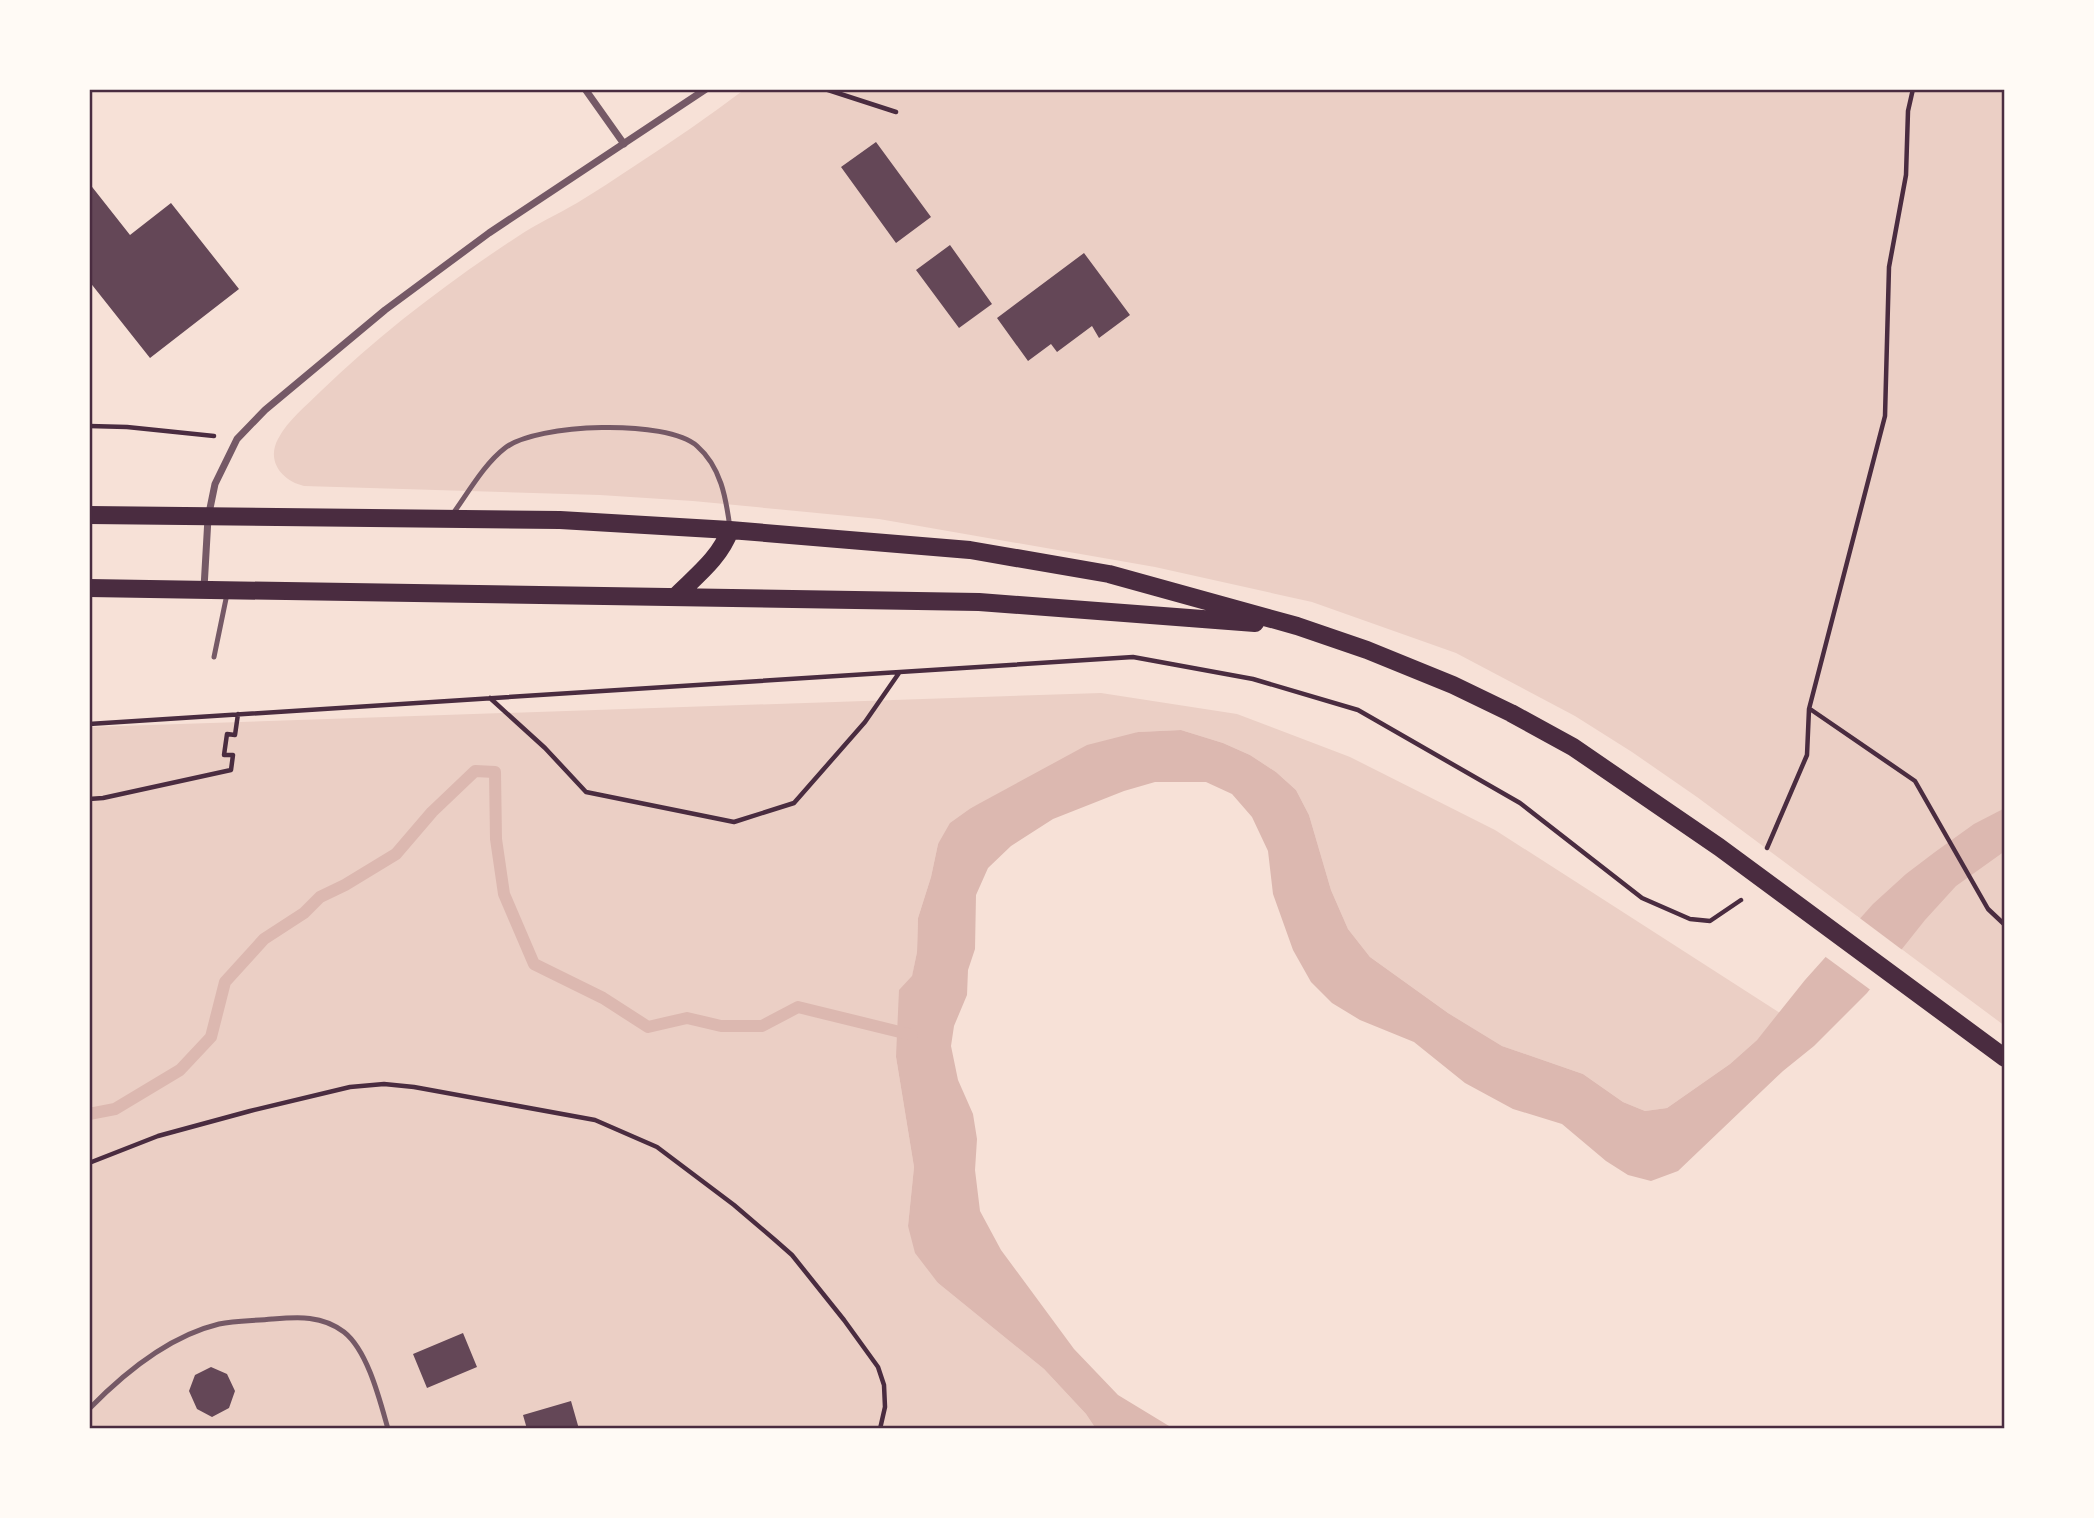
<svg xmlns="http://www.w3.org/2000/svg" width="2094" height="1518" font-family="'Space Grotesk',sans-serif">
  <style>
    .green { fill: #ebcfc5 }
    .water { fill: #dcb8b0 }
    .pier { fill: #f7e1d7 }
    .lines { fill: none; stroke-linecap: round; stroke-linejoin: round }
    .stream { stroke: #dcb8b0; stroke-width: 12 }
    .building { fill: #644757 }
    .path { stroke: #4a2c40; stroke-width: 4.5 }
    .service { stroke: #755966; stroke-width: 5 }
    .minor { stroke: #755966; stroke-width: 7 }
    .primary { stroke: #4a2c40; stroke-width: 18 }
    .neatline { fill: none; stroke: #4a2c40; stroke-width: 2.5 }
  </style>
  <rect width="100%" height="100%" fill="#f7e1d7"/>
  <path class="green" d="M 745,89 L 2005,89 L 2005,1026 L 1697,797 L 1632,752 L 1575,716 L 1456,653 L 1312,602 L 1155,567 L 879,519 L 693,501 L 600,495 L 304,486 C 282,481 266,461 278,439 C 288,420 306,406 321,391 C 380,334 448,282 517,237 C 536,224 558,214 577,203 C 597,191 616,178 636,165 C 673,141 709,116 745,89 Z
    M 1101,693 L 1237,714 L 1350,757 L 1495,830 L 1780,1013 L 1757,1040 L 1730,1064 L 1667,1108 L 1645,1111 L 1623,1102 L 1583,1074 L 1502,1046 L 1448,1013 L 1370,957 L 1348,929 L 1331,890 L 1309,815 L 1296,790 L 1276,772 L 1250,755 L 1223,743 L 1181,730 L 1138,732 L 971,808 L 938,844 L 931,877 L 918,918 L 917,952 L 896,1057 L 914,1167 L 908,1226 L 938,1283 L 1044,1369 L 1086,1414 L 1096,1429 L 89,1429 L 89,727 Z"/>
  <path class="water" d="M 1181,730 L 1223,743 L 1250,755 L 1276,772 L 1296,790 L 1309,815 L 1331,890 L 1348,929 L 1370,957 L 1448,1013 L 1502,1046 L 1583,1074 L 1623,1102 L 1645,1111 L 1667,1108 L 1730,1064 L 1757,1040 L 1805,980 L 1873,904 L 1906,874 L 1935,852 L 1974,824 L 2005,808 L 2005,851 L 1956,886 L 1925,920 L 1867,993 L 1814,1046 L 1783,1071 L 1678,1171 L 1651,1181 L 1628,1175 L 1606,1161 L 1562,1124 L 1513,1109 L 1465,1083 L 1414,1042 L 1360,1020 L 1332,1003 L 1311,982 L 1293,950 L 1273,894 L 1268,851 L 1252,817 L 1232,794 L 1206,782 L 1155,782 L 1124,791 L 1053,819 L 1011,846 L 988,868 L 976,895 L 975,949 L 968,970 L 967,995 L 954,1026 L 951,1046 L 958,1080 L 973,1114 L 977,1139 L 975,1170 L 980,1211 L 1001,1250 L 1074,1349 L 1118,1395 L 1174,1429 L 1096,1429 L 1086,1414 L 1044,1369 L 938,1283 L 915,1253 L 908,1226 L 914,1167 L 896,1057 L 899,990 L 912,976 L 917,952 L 918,918 L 931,877 L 938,844 L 950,823 L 971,808 L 1087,745 L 1138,732 Z"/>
  <path class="pier" d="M 1857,916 L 1905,952 L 1872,991 L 1823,955 Z"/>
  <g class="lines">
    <path class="stream" d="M 89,1114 L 115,1109 L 180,1070 L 211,1037 L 225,982 L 264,939 L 304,913 L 320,897 L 345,885 L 396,854 L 432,812 L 475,771 L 495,772 L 496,839 L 504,894 L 534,964 L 603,998 L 648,1027 L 687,1018 L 721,1026 L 762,1026 L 798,1007 L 912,1035"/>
  </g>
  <path class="building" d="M 876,142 L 931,217 L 896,243 L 841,167 Z
    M 89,183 L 130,235 L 171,203 L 239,289 L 150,358 L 89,281 Z
    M 950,245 L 992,304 L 959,328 L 916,270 Z
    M 1084,253 L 1130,315 L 1099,338 L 1092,326 L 1057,352 L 1051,344 L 1028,361 L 997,318 Z
    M 463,1333 L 477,1367 L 427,1388 L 413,1354 Z
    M 211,1367 L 227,1374 L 235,1391 L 229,1408 L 212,1417 L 197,1409 L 189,1391 L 195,1375 Z
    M 571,1401 L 579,1429 L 527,1429 L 523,1415 Z"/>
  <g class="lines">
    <path class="path" d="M 825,89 L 896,112
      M 89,426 L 127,427 L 214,436
      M 490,698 L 545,748 L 586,792 L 734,822 L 794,803 L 865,722 L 899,673
      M 1810,709 L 1915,781 L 1988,909 L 2005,925
      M 89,724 L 1133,657 L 1253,679 L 1358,710 L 1520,803 L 1642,898 L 1690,919 L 1710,921 L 1741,900
      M 89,799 L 103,798 L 231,770 L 233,755 L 224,755 L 227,734 L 235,735 L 238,714
      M 1767,848 L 1807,755 L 1809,709 L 1885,416 L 1889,267 L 1906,175 L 1908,111 L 1913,89
      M 89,1163 L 158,1136 L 250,1111 L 350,1087 L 384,1084 L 414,1087 L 595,1120 L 657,1147 L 734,1205 L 775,1240 L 792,1255 L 844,1320 L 878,1367 L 884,1385 L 885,1407 L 880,1429"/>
    <path class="service" d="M 452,515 C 468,493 484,464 505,448 C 537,423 667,419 697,446 C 721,467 726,498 730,528
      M 214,657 L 227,594
      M 89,1409 C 124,1373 169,1336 219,1324 C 236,1320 255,1321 272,1319 C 298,1317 322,1315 344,1332 C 368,1351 380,1401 388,1429"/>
    <path class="minor" d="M 585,89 L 624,144
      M 204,588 L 208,518 L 215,484 L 237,439 L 265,410 L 385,310 L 489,233 L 706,89"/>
    <path class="primary" d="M 89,515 L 560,520 L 730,530 L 970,550 L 1109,574 L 1297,626 L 1367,650 L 1453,685 L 1511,713 L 1573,747 L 1719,847 L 2005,1058
      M 89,588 L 979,602 L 1255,623
      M 676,596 C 696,576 720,558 730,530"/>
  </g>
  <rect width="2094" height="1518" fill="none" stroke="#fffaf5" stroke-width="182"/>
  <rect x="91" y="91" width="1912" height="1336" class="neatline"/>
</svg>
